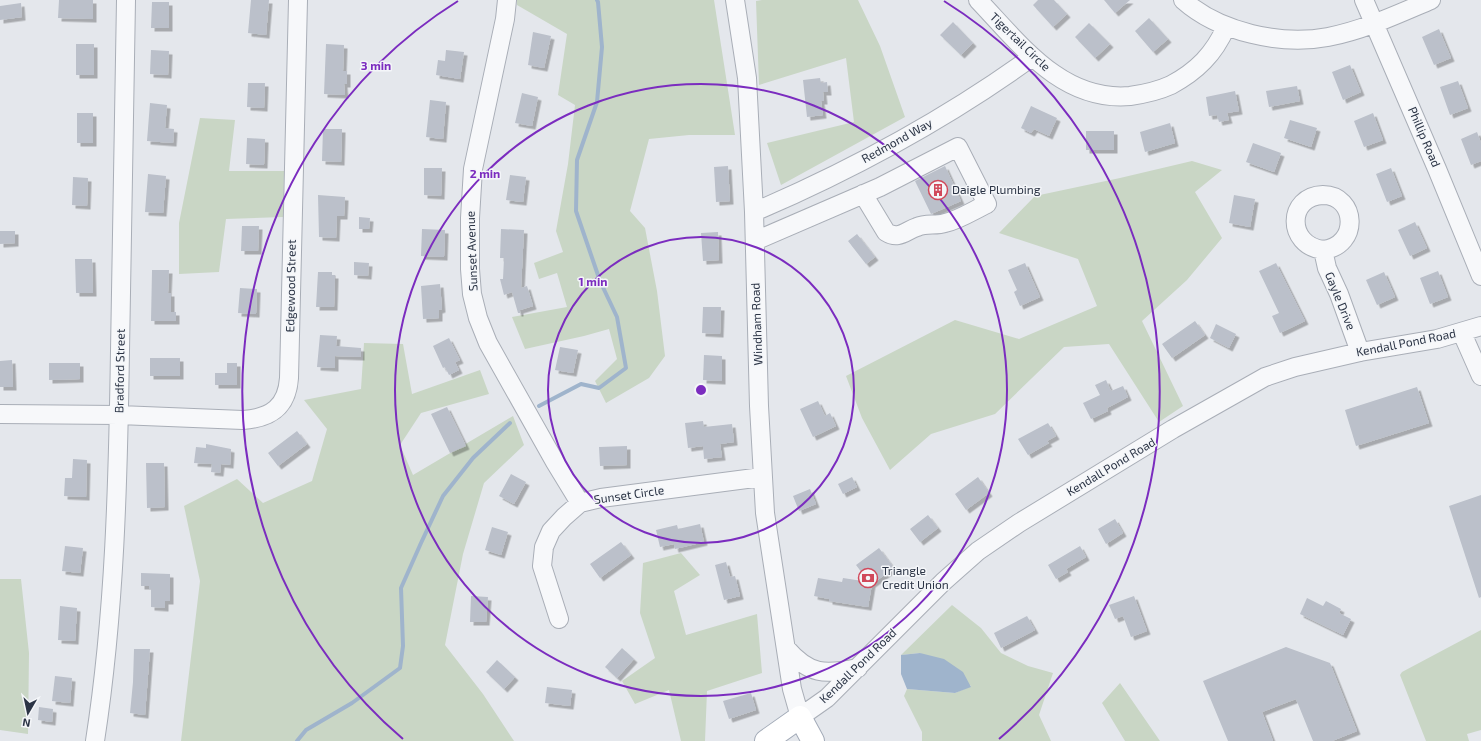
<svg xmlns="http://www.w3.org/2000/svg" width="1481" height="741" font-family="'Exo 2',sans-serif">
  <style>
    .green { fill: #c9d6c5 }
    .water { fill: #9fb4cc }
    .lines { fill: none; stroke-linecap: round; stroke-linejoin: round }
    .stream { stroke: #9fb4cc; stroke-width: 4 }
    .building { fill: #bbc0ca; filter: url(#shadow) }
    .minor-casing { stroke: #a9aeb7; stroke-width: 20 }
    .major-casing { stroke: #a3abb8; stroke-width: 24 }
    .minor { stroke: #f7f8fa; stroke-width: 18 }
    .major { stroke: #fff; stroke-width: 22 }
    .ring { fill: none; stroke: #7b2cbf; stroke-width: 2 }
    .labels { text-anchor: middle; stroke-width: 3; stroke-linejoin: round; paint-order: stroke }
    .street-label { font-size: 12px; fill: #2b3445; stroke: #f4f6f9 }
    .poi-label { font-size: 12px; fill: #2b3445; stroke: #f4f6f9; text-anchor: start }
    .centre { fill: #7b2cbf; stroke: #f4f6f9; stroke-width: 2 }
    .ring-label { font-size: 12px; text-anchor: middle; font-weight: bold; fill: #7b2cbf; stroke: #f4f6f9; stroke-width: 3; stroke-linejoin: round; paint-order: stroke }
  </style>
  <defs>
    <filter id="shadow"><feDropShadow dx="3.5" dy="3.5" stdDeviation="0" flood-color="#0004"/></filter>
  </defs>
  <rect width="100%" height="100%" fill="#e4e7ec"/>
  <path class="green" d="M 517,0 L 714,0 L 735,135 L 689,135 L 649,139 L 630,211 L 645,228 L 657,291 L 665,356 L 649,378 L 606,403 L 595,381 L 617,359 L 609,329 L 584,336 L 525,349 L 512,317 L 567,307 L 557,273 L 539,279 L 534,263 L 563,252 L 556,231 L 568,164 L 575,105 L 558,95 L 567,34 L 517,5 Z
    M 762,0 L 858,0 L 880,46 L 905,117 L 781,185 L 767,143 L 854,122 L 846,58 L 759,85 L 756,1 Z
    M 200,118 L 235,120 L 229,171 L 284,171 L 283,217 L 226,219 L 219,272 L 179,274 L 179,223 Z
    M 1192,161 L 1222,170 L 1195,192 L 1222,238 L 1187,280 L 1142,321 L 1183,406 L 1159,422 L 1109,344 L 1064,347 L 995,414 L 931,434 L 890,470 L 862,418 L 846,376 L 955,320 L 1019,339 L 1097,306 L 1078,259 L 999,233 L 1035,196 L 1120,178 Z
    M 364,343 L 403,344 L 412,394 L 480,370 L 489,394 L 421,413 L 400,445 L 413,475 L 513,416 L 524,445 L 484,483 L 463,554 L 445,645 L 483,694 L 514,741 L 181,741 L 200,581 L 184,506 L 237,479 L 263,503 L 312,481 L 327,429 L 304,400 L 361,389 Z
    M 681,553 L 700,575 L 674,591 L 686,635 L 757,614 L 762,673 L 707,691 L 705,741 L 681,741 L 669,690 L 635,704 L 622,681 L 655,658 L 640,613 L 643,563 Z
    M 0,579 L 21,579 L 29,653 L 28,734 L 0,730 Z
    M 952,605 L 981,628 L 1001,653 L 1028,666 L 1053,673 L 1039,715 L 1051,741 L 922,741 L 922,732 L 904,696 L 907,689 L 955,693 L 971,686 L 920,653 L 901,655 Z
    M 1481,630 L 1481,730 L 1467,734 L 1469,741 L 1426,741 L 1400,675 L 1402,672 Z
    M 1120,683 L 1160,741 L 1125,741 L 1102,703 Z"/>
  <path class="water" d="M 920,653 L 944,659 L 963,672 L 971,687 L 955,693 L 907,689 L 901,674 L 901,655 Z"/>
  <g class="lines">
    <path class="stream" d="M 539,406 L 581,384 L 599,388 L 626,368 L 617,317 L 600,281 L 576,211 L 577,160 L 597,102 L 602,47 L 598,2 L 597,0
      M 297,741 L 306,730 L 352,703 L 400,668 L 403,646 L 401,588 L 421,543 L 443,496 L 473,458 L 510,423"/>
  </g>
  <path class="building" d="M 59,0 L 93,0 L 93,19 L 58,18 Z
    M 251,0 L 269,0 L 266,35 L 248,33 Z
    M 1038,0 L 1054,0 L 1067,14 L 1053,27 L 1033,5 Z
    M 1104,0 L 1130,0 L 1115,13 Z
    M 152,2 L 169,2 L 169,28 L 151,28 Z
    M 21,3 L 22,17 L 0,20 L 0,6 Z
    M 1149,18 L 1168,39 L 1153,52 L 1135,31 Z
    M 953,22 L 973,43 L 961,55 L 940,35 Z
    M 1089,23 L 1110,44 L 1095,58 L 1075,37 Z
    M 1439,29 L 1451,58 L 1434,65 L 1422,37 Z
    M 533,32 L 551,36 L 544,68 L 528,65 Z
    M 76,44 L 94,44 L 94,75 L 76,75 Z
    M 326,44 L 344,45 L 343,71 L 347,71 L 347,84 L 344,84 L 345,95 L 324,94 Z
    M 151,50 L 169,51 L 168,75 L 150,74 Z
    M 446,50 L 464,52 L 460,79 L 436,75 L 438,60 L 445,61 Z
    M 1350,65 L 1361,92 L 1343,100 L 1332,72 Z
    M 820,78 L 821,83 L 827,82 L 828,92 L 823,92 L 824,101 L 821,101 L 823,115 L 807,117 L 803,80 Z
    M 1458,81 L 1468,108 L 1450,115 L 1440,87 Z
    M 248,83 L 265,83 L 264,108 L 247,107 Z
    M 1297,86 L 1300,101 L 1269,107 L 1266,91 Z
    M 1235,91 L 1239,111 L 1227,113 L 1229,120 L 1219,122 L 1217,115 L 1209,116 L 1206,97 Z
    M 522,93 L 538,97 L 532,126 L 515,123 Z
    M 430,100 L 446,102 L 443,139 L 426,137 Z
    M 150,103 L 167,105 L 165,128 L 174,129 L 173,143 L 147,141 Z
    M 1031,106 L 1057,118 L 1049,136 L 1034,129 L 1031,133 L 1021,128 Z
    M 77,113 L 93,113 L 93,143 L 77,143 Z
    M 1373,113 L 1383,140 L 1364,147 L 1354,121 Z
    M 1290,120 L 1317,128 L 1311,147 L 1284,138 Z
    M 1170,123 L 1175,143 L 1145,152 L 1140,132 Z
    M 323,129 L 342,129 L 341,162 L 322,161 Z
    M 1086,131 L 1114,131 L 1114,150 L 1086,150 Z
    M 1477,132 L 1481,143 L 1481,161 L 1471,165 L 1461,139 Z
    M 247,138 L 265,139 L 264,165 L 246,164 Z
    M 1253,143 L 1281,153 L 1274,172 L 1246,162 Z
    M 728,166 L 730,201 L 716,202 L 714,167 Z
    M 945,166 L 961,201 L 931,214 L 915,181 Z
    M 424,168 L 442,168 L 441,196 L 424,195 Z
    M 1391,168 L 1402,196 L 1387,202 L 1376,174 Z
    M 148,174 L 166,176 L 163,213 L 145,212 Z
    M 510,175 L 526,177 L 523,202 L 506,200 Z
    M 73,177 L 88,178 L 87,206 L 72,205 Z
    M 318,195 L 345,197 L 344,216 L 337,216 L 336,238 L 319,237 Z
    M 1234,195 L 1255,199 L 1250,227 L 1229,223 Z
    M 359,217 L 370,218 L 369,229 L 359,229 Z
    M 1415,222 L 1427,248 L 1410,256 L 1398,230 Z
    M 242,226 L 259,226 L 258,251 L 241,251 Z
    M 422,229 L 445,230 L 444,257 L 421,256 Z
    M 501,229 L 524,230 L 521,288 L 527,286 L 533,306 L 520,310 L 520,313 L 518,313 L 512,292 L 504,295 L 500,279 L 503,279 L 504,258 L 500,258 Z
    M 0,231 L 15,231 L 15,243 L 0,244 Z
    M 718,232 L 719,260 L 703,261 L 701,233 Z
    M 857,234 L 875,257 L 866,264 L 848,241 Z
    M 75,259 L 92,259 L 93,293 L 76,293 Z
    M 354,262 L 369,263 L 368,276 L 354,275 Z
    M 1025,263 L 1040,297 L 1020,306 L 1014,292 L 1017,290 L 1008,270 Z
    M 1276,263 L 1305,321 L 1280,333 L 1272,316 L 1279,313 L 1259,271 Z
    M 152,270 L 169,270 L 168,293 L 171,293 L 171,312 L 176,312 L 176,321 L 151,321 Z
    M 1438,271 L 1448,297 L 1430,304 L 1420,278 Z
    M 318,272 L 332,272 L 332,275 L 335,275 L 334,307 L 316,307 Z
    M 1384,272 L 1395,297 L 1377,305 L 1366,280 Z
    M 440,284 L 442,309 L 439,310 L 439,318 L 423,319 L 421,286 Z
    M 240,288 L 257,289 L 256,314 L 238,313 Z
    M 703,307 L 721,307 L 720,334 L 702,333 Z
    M 1195,321 L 1205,335 L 1172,358 L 1162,344 Z
    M 1216,324 L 1236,334 L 1229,348 L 1210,338 Z
    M 320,335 L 337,336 L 336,346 L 361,348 L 361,357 L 335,356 L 335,368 L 317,367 Z
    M 449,338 L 460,360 L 455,362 L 459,370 L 449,375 L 445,367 L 443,368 L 433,346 Z
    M 560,347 L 578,350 L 573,373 L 555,370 Z
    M 704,355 L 722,356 L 722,381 L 703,380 Z
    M 150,358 L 180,358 L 180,376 L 150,376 Z
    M 12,360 L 13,387 L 0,387 L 0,361 Z
    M 49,363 L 80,363 L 80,379 L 49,380 Z
    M 227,363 L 237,363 L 237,385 L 215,385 L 215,373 L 227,373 Z
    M 1106,380 L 1111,391 L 1123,386 L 1128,397 L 1107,408 L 1108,411 L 1091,419 L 1083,403 L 1100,395 L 1095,385 Z
    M 1417,387 L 1429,423 L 1356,446 L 1345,410 Z
    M 818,401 L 825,416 L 830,413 L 836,426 L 813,437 L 800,409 Z
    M 447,407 L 466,446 L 450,453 L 431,414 Z
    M 703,421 L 704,427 L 732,424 L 734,442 L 720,444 L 722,457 L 704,459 L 703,446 L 688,448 L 685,423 Z
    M 1048,423 L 1056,436 L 1047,441 L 1049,443 L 1028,455 L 1018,439 Z
    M 297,431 L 307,444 L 278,466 L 268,453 Z
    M 206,444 L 231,449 L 230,465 L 221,464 L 220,473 L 211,472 L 212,464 L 194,463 L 196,447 L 206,448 Z
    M 627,446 L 627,465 L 600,466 L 599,447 Z
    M 73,459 L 87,460 L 86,497 L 64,496 L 65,478 L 72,478 Z
    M 146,463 L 164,463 L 165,507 L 147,508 Z
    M 511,474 L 526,482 L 514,504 L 499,496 Z
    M 852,477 L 857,487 L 843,494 L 838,484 Z
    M 978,477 L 989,493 L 966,510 L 955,494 Z
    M 810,489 L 816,504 L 799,511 L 793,496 Z
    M 1481,495 L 1481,597 L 1479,598 L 1449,506 Z
    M 928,515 L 938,528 L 920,542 L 910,529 Z
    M 1115,519 L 1123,533 L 1106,544 L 1098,529 Z
    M 700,524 L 704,542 L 675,549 L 674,544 L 660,547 L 656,530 L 677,525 L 678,529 Z
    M 492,527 L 508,532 L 501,555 L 485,550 Z
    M 621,542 L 631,555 L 600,578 L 590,564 Z
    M 65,546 L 83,548 L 80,573 L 62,571 Z
    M 1080,546 L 1086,557 L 1066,569 L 1068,572 L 1056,579 L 1048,565 Z
    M 879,548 L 894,568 L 872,584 L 868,607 L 829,601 L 829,599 L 814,596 L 818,578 L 842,582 L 843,578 L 869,582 L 856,565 Z
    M 726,562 L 730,577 L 735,576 L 740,596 L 724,600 L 715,565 Z
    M 141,573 L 170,574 L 170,601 L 165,601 L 165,608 L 151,607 L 151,589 L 149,589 L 149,586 L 141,586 Z
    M 471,596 L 488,597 L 486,622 L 470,622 Z
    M 1134,596 L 1147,631 L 1131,637 L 1123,616 L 1115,619 L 1109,605 Z
    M 1307,598 L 1323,606 L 1326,601 L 1341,609 L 1339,613 L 1351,619 L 1343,635 L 1300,614 Z
    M 60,606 L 77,608 L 75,641 L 58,640 Z
    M 1027,616 L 1035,630 L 1001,648 L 994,633 Z
    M 1286,647 L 1330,663 L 1357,731 L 1332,741 L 1313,741 L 1296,699 L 1262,712 L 1273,741 L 1228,741 L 1203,681 Z
    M 622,648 L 634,659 L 617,678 L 605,667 Z
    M 134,649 L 150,649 L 145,715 L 130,713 L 133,682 Z
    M 497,660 L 515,677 L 504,689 L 486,672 Z
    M 55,676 L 72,678 L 70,703 L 52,701 Z
    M 547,687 L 572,690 L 570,706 L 545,703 Z
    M 751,693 L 756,710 L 729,719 L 723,701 Z
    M 39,707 L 53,709 L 52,722 L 38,720 Z"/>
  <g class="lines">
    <defs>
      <path id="minor" d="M 507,0 L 505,19 L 473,169 L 470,218 L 470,269 L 472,294 L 478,318 L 488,343 L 555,462 L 580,503
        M 735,0 L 747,78 L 754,212 L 759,406 L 765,513 L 792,689 L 800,717 L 827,698 L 943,582 L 978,551 L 1019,523 L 1173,429 L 1265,377 L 1295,367 L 1360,352 L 1437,339 L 1481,326
        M 978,0 C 1020,44 1062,102 1130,96 C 1144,94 1158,91 1171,85 C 1197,71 1214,54 1226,27
        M 1183,0 C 1219,32 1281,46 1328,37 C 1364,30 1398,14 1431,0
        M 1364,0 L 1437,169 L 1481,276
        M 754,212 C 852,170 946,119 1032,57
        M 755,241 L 880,187 L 958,147 L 987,204 C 974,210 959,220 945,223 C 936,226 926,223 917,227 C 905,231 899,240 886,232 L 863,194
        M 1323,250 C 1360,246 1357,195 1323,195 C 1287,196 1286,245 1323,250 L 1327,268 L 1339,294 L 1360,352
        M 1462,333 L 1481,376
        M 0,414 L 119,415 L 243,420 C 271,418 287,407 289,378 L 298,0
        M 559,619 L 542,566 L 544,547 L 551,531 L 564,517 L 580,503 L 601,498 L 762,477
        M 786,648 C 809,675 825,675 858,668
        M 95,741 C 115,612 118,481 120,351 C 122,234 124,117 126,0"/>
      <path id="major" d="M 766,741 L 800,717 L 813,741"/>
    </defs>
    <use href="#minor" class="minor-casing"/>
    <use href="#major" class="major-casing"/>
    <use href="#minor" class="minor"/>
    <use href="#major" class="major"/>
  </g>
  <g class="ring">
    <circle cx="701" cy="390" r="153"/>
    <circle cx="701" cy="390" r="306"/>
    <path d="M403 739A459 459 0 0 1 458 1M944 1A459 459 0 0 1 999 739"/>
  </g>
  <defs>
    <symbol id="building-ring" viewBox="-11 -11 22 22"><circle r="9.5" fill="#f4f6f9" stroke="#d1495b" stroke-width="1.5"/><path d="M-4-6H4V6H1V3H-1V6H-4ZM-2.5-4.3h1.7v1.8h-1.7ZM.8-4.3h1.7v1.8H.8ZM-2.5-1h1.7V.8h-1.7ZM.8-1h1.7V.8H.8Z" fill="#d1495b"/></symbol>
    <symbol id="bank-ring" viewBox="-11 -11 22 22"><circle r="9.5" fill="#f4f6f9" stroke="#d1495b" stroke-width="1.5"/><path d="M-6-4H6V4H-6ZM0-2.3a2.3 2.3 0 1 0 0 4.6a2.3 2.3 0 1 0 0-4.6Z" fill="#d1495b"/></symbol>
  </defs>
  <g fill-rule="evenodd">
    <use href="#building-ring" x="927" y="179" width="22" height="22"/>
    <use href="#bank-ring" x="857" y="567" width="22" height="22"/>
  </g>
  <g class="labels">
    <g class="street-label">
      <text transform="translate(1020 42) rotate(44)" y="4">Tigertail Circle</text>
      <text transform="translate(1424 137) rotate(67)" y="4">Phillip Road</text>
      <text transform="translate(897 141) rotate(-29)" y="4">Redmond Way</text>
      <text transform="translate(472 251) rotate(-92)" y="4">Sunset Avenue</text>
      <text transform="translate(291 286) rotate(-89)" y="4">Edgewood Street</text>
      <text transform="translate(1340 301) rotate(68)" y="4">Gayle Drive</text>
      <text transform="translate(757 324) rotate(-92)" y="4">Windham Road</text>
      <text transform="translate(1406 343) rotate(-11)" y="4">Kendall Pond Road</text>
      <text transform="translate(120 371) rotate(-89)" y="4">Bradford Street</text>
      <text transform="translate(1111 467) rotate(-31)" y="4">Kendall Pond Road</text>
      <text transform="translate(629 495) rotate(-8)" y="4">Sunset Circle</text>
      <text transform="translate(858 666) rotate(-44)" y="4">Kendall Pond Road</text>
    </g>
    <g class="poi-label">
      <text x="952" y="194">Daigle Plumbing</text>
      <text x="882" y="575">Triangle<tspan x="882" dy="14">Credit Union</tspan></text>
    </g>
  </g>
  <circle cx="701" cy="390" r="6" class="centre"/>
  <g class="ring-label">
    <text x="376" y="70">3 min</text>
    <text x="485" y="178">2 min</text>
    <text x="593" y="286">1 min</text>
  </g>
  <g transform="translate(28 713) rotate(189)" stroke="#f4f6f9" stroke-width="3" paint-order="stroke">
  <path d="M0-3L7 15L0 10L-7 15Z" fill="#2b3445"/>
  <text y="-6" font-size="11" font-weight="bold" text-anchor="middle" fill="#2b3445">N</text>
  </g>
</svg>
